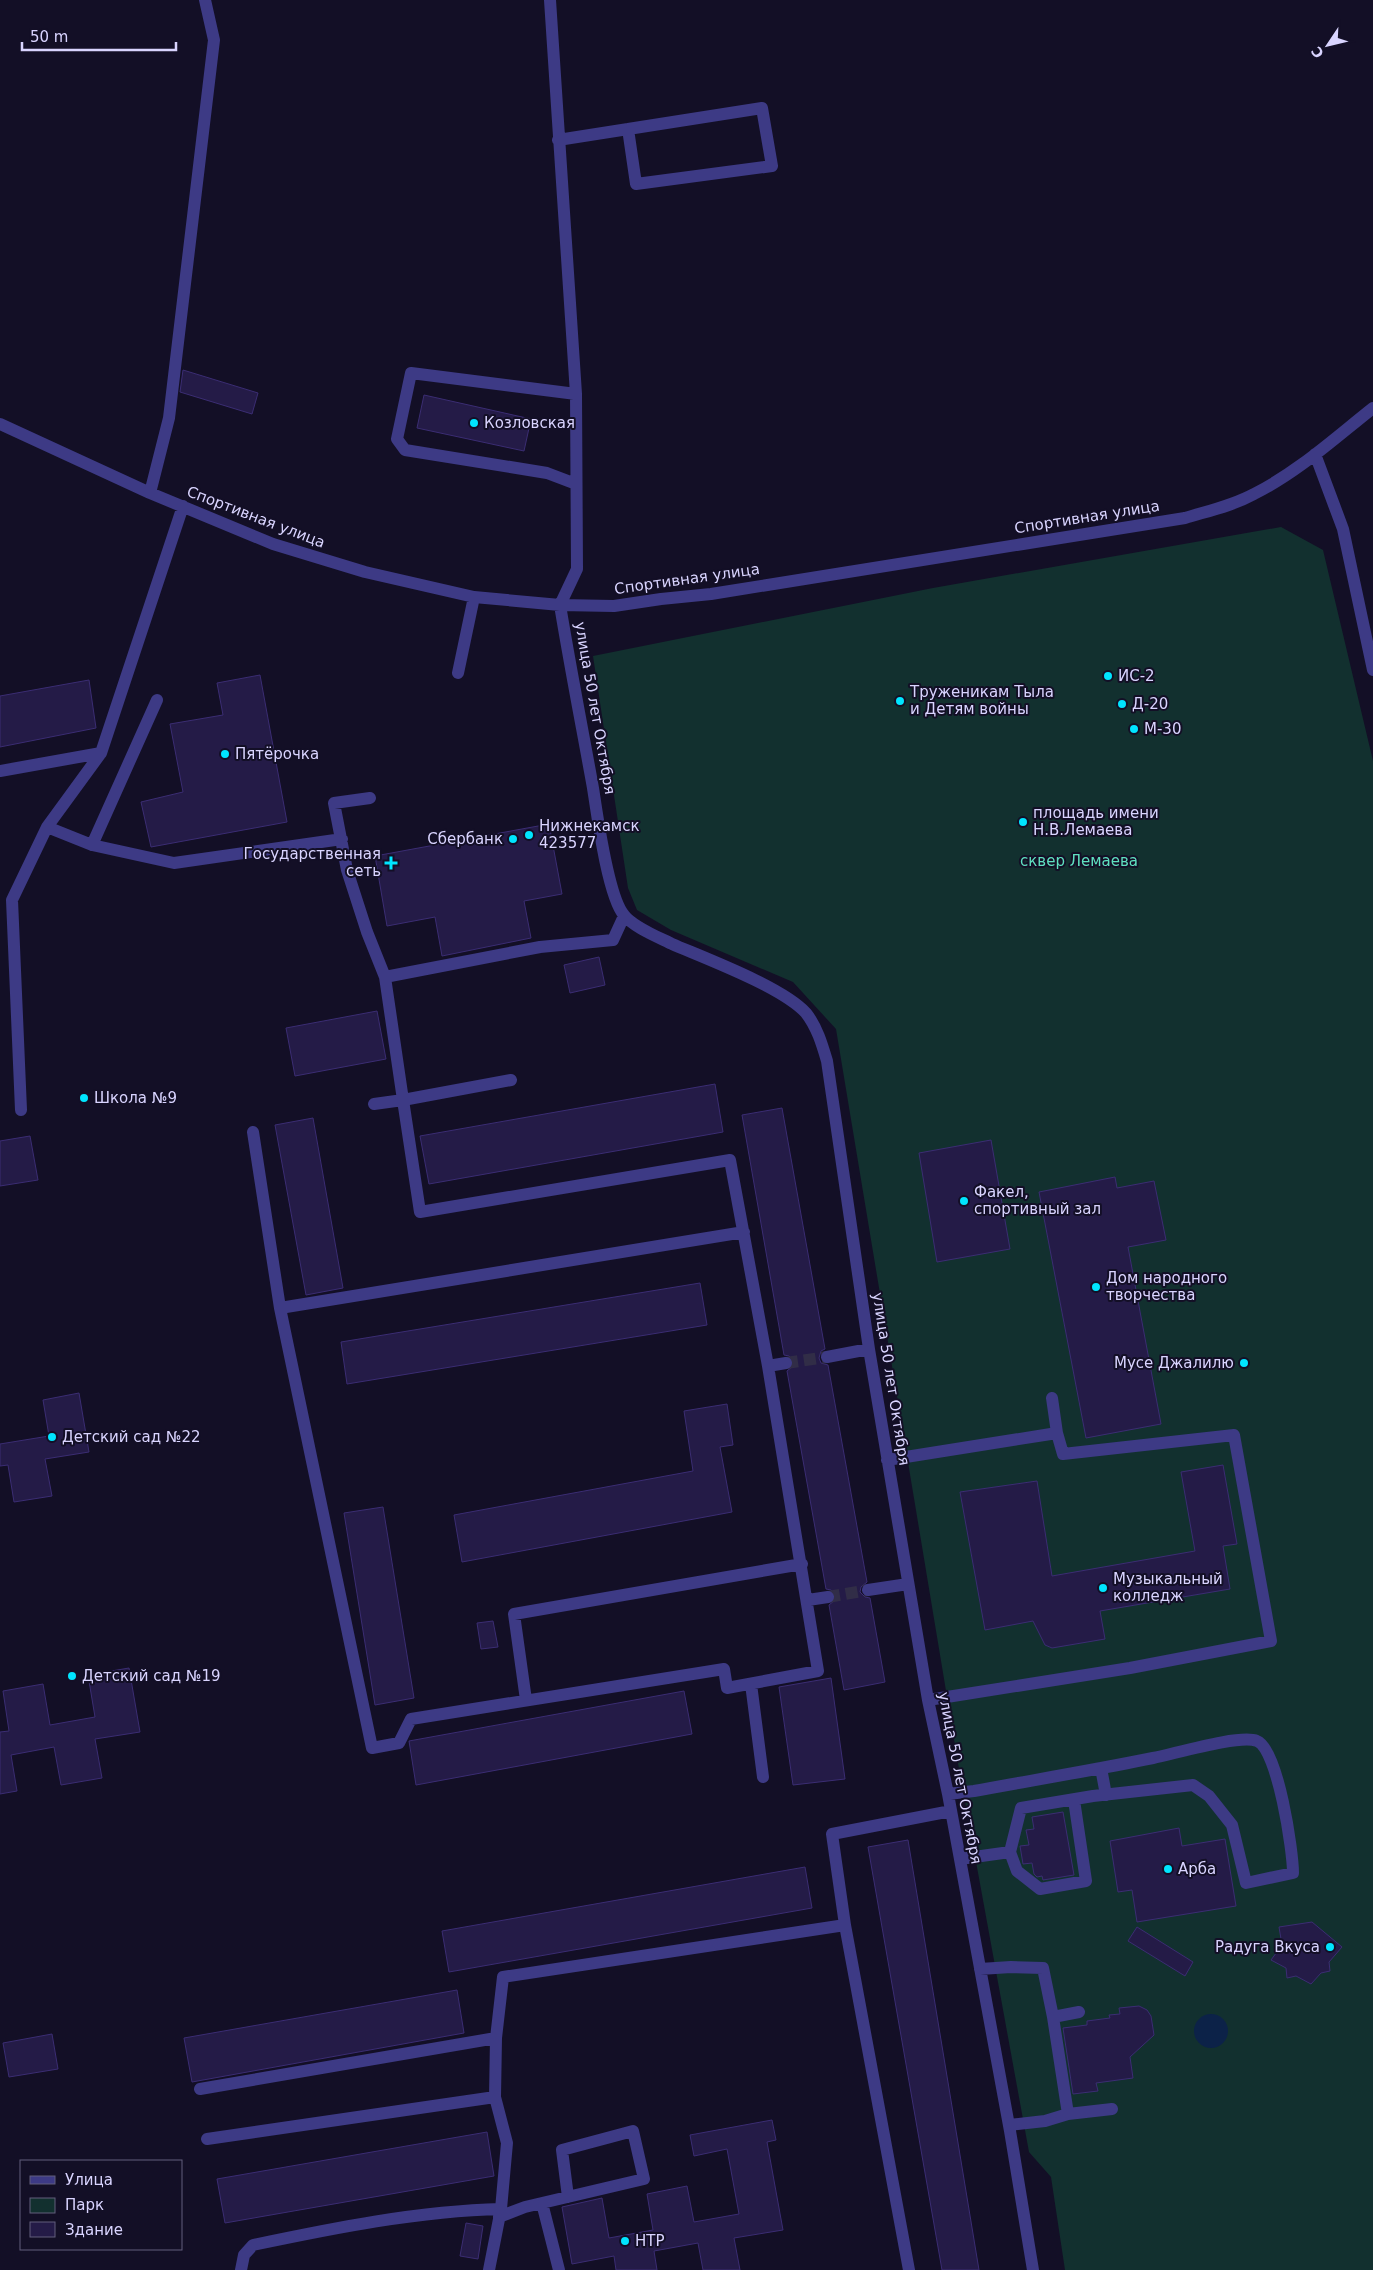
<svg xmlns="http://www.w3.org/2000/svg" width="1373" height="2270" font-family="'DejaVu Sans',sans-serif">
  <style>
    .green { fill: #12302f }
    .water { fill: #0c2248 }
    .building { fill: #241b47; stroke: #3b2d73 }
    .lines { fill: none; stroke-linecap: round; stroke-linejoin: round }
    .minor-tunnel { stroke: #312d47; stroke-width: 12; stroke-dasharray: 12 6; stroke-linecap: butt }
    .minor { stroke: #3d3a85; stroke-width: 12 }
    .poi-dot { fill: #00e5ff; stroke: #130f26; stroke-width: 2 }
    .labels { text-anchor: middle; stroke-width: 4; stroke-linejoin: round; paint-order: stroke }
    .poi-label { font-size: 15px; fill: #d9d4ff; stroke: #130f26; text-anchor: start }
    .street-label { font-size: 15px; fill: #d9d4ff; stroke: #130f26 }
    .park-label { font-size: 15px; fill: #5fe0c0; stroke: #130f26 }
  </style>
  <rect width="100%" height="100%" fill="#130f26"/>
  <path class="green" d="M 1281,527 L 1323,550 L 1373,761 L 1373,2270 L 1065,2270 L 1051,2177 L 1029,2152 L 958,1763 L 836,1029 L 793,982 L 671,930 L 637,910 L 628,888 L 593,656 L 933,588 Z"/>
  <path class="water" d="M1194 2031a17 17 0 1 1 34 0a17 17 0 1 1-34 0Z"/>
  <path class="building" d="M 183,370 L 258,393 L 252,414 L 180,392 Z
    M 424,395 L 531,419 L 524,451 L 417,428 Z
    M 260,675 L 287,822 L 151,847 L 141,802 L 183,792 L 170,724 L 223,715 L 217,683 Z
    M 89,680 L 96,728 L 0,747 L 0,696 Z
    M 549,824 L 562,894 L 524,901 L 531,938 L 442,956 L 435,917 L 387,926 L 375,856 Z
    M 599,957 L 605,985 L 570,993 L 564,965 Z
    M 377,1011 L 386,1059 L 295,1076 L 286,1028 Z
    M 715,1084 L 723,1132 L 429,1184 L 420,1136 Z
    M 782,1108 L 825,1349 L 821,1351 L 819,1358 L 821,1363 L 828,1365 L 867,1582 L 861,1587 L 860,1592 L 865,1597 L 870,1598 L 885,1682 L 844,1690 L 829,1605 L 835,1600 L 836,1595 L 831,1590 L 826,1589 L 787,1371 L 793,1366 L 794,1361 L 789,1356 L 784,1355 L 742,1115 Z
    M 313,1118 L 343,1288 L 306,1295 L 275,1125 Z
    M 30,1136 L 38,1180 L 0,1186 L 0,1141 Z
    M 991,1140 L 1010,1249 L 937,1262 L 919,1153 Z
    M 1115,1177 L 1117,1188 L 1154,1181 L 1166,1240 L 1128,1247 L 1161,1424 L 1086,1438 L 1039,1192 Z
    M 700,1283 L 707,1325 L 347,1384 L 341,1342 Z
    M 79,1393 L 89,1452 L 45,1459 L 52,1496 L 14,1502 L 8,1465 L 0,1466 L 0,1444 L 49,1436 L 43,1400 Z
    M 727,1404 L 733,1445 L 720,1447 L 732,1512 L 462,1562 L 454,1515 L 693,1471 L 684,1411 Z
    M 1223,1465 L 1237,1544 L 1223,1546 L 1230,1589 L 1100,1611 L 1105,1639 L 1052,1648 L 1045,1645 L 1033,1621 L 985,1630 L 960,1492 L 1037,1481 L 1052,1576 L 1195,1551 L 1181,1472 Z
    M 383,1507 L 414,1698 L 375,1705 L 344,1513 Z
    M 493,1621 L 498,1647 L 481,1649 L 477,1623 Z
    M 129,1668 L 140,1732 L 95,1739 L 102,1778 L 61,1785 L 54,1747 L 11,1755 L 17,1791 L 0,1794 L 0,1732 L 9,1731 L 3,1691 L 43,1684 L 50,1725 L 95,1717 L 88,1675 Z
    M 831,1678 L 845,1779 L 793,1785 L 779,1687 Z
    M 684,1691 L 692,1734 L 416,1785 L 409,1741 Z
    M 1063,1812 L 1074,1875 L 1043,1880 L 1042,1876 L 1037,1877 L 1034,1874 L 1032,1863 L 1023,1864 L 1020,1846 L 1029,1845 L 1026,1830 L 1034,1829 L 1032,1817 Z
    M 1179,1828 L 1182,1846 L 1225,1839 L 1236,1906 L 1137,1922 L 1132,1890 L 1118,1892 L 1110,1841 Z
    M 908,1840 L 979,2270 L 942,2270 L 868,1847 Z
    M 805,1867 L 812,1908 L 449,1972 L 442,1931 Z
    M 1312,1922 L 1342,1947 L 1329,1962 L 1330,1971 L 1321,1973 L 1311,1984 L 1296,1976 L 1287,1978 L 1286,1968 L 1271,1960 L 1282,1945 L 1279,1927 Z
    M 1137,1927 L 1193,1962 L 1185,1976 L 1128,1941 Z
    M 457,1990 L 464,2033 L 192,2082 L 184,2038 Z
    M 1139,2006 L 1147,2010 L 1151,2016 L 1154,2035 L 1130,2057 L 1133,2078 L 1096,2083 L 1098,2091 L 1073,2094 L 1063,2028 L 1087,2025 L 1087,2021 L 1110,2018 L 1109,2015 L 1120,2014 L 1119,2008 Z
    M 52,2034 L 58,2069 L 9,2077 L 3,2043 Z
    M 772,2120 L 776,2140 L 767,2142 L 783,2230 L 734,2238 L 740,2270 L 703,2270 L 698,2243 L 654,2251 L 657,2270 L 616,2270 L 614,2256 L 572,2264 L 562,2207 L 602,2198 L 609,2238 L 653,2230 L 647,2194 L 687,2186 L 694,2222 L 739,2214 L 727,2149 L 694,2156 L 690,2135 Z
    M 487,2132 L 494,2176 L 225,2223 L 217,2179 Z
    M 466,2223 L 483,2226 L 478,2259 L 460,2256 Z"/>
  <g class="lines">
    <path class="minor-tunnel" d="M 786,1363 L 827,1357
      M 828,1597 L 868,1590"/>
    <path class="minor" d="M 550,0 L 576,394 L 577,569 L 560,605 C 570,666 582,727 593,788 C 597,814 608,897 624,915 C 633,927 658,937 672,944 C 707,959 782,987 806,1013 C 817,1027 822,1044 827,1061 L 869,1349 L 928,1700 L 948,1794 L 1010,2131 L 1033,2270
      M 558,140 L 762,108 L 772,166 L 636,184 L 628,129
      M 576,394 L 411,373 L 397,439 L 405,450 L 547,473 L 576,484
      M 0,424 L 150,493 L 273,544 L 365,572 L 474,597 L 560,605 L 614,606 L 661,599 L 711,594 L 1185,518 C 1208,511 1232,506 1254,494 C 1298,472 1335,438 1373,408
      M 1315,454 L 1343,529 L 1373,670
      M 150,493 L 169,418 L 214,40 L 205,0
      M 458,673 L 474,597
      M 0,771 L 101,753 L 183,506
      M 370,798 L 334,803 L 347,870 L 367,932 L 385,977 L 540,947 L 613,940 L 624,916
      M 47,827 L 92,845 L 174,863 L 342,839
      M 92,845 L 157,700
      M 374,1104 L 403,1100 L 385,977
      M 21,1110 L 12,900 L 47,827 L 101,753
      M 253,1132 L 280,1308 L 372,1748 L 399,1743 L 411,1719 L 724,1669 L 727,1688 L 818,1671 L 768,1366 L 730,1160 L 420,1212 L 403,1100 L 511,1080
      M 280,1308 L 744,1232
      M 827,1357 L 869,1349
      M 768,1366 L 786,1363
      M 887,1460 L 1057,1433 L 1052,1398
      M 868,1590 L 908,1584
      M 808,1600 L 828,1597
      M 751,1684 L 763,1777
      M 526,1700 L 514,1614 L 802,1564
      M 928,1700 L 1130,1668 L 1271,1641 L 1234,1435 L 1063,1454 L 1057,1433
      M 1101,1768 L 1106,1795
      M 948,1794 L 974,1791 C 1034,1780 1094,1770 1153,1758 C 1174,1754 1240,1734 1257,1741 C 1278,1749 1293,1851 1293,1873 L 1246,1883 L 1232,1825 L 1209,1796 L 1193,1785 L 1093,1796 L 1021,1808 L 1010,1852 L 960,1859
      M 1010,1852 L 1017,1871 L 1040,1889 L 1086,1881 L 1074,1800
      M 845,1925 L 832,1834 L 951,1811
      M 980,1969 L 1011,1967 L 1043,1968 L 1053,2017 L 1068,2114 L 1045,2121 L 1009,2125
      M 1053,2017 L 1079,2012
      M 200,2089 L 496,2038
      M 1068,2114 L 1112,2109
      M 207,2139 L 495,2097
      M 542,2203 L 559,2270
      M 499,2217 L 525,2207 L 644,2179 L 633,2131 L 562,2150 L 568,2197
      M 241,2270 L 244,2255 L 253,2245 C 334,2228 418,2211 501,2209
      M 489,2270 L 501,2209 L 507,2143 L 495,2097 L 496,2038 L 503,1977 L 845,1925 L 909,2270"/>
  </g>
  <g class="poi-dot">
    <circle cx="474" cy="423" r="5"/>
    <circle cx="1108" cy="676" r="5"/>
    <circle cx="900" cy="701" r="5"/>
    <circle cx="1122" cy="704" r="5"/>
    <circle cx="1134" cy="729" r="5"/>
    <circle cx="225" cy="754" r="5"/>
    <circle cx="1023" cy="822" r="5"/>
    <circle cx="529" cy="835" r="5"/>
    <circle cx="513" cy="839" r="5"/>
    <path d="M388.5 855.5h5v5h5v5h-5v5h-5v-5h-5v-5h5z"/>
    <circle cx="84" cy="1098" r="5"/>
    <circle cx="964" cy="1201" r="5"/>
    <circle cx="1096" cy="1287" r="5"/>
    <circle cx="1244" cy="1363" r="5"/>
    <circle cx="52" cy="1437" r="5"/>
    <circle cx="1103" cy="1588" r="5"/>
    <circle cx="72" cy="1676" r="5"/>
    <circle cx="1168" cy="1869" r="5"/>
    <circle cx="1330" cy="1947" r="5"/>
    <circle cx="625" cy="2241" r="5"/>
  </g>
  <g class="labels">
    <g class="poi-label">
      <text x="484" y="428">Козловская</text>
      <text x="1118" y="681">ИС-2</text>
      <text x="910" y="697">Труженикам Тыла<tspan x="910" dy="17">и Детям войны</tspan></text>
      <text x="1132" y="709">Д-20</text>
      <text x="1144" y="734">М-30</text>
      <text x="235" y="759">Пятёрочка</text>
      <text x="1033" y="818">площадь имени<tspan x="1033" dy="17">Н.В.Лемаева</tspan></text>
      <text x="539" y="831">Нижнекамск<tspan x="539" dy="17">423577</tspan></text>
      <text x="503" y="844" text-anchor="end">Сбербанк</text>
      <text x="381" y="859" text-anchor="end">Государственная<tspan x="381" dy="17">сеть</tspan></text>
      <text x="94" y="1103">Школа №9</text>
      <text x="974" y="1197">Факел,<tspan x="974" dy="17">спортивный зал</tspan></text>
      <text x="1106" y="1283">Дом народного<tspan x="1106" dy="17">творчества</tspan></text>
      <text x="1234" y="1368" text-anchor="end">Мусе Джалилю</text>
      <text x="62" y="1442">Детский сад №22</text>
      <text x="1113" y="1584">Музыкальный<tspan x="1113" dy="17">колледж</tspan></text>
      <text x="82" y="1681">Детский сад №19</text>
      <text x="1178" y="1874">Арба</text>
      <text x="1320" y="1952" text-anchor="end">Радуга Вкуса</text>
      <text x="635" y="2246">НТР</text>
    </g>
    <g class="street-label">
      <text transform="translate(256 517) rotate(21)" y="5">Спортивная улица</text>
      <text transform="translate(1087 517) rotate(-9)" y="5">Спортивная улица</text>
      <text transform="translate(687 579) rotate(-8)" y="5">Спортивная улица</text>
      <text transform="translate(595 708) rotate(80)" y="5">улица 50 лет Октября</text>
      <text transform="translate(891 1379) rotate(81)" y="5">улица 50 лет Октября</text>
      <text transform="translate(960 1778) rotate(79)" y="5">улица 50 лет Октября</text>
    </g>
    <g class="park-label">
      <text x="1079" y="866">сквер Лемаева</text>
    </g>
  </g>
  <rect x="20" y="2160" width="162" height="90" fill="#130f26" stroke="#625e7d"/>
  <rect x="30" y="2176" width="25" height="8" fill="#3d3a85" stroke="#625e7d"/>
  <text x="65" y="2185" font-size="15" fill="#d9d4ff">Улица</text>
  <rect x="30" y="2198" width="25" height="15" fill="#12302f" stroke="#625e7d"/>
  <text x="65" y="2210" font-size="15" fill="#d9d4ff">Парк</text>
  <rect x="30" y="2222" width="25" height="15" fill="#241b47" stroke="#625e7d"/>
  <text x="65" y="2235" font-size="15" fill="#d9d4ff">Здание</text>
  <g transform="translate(1328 45) rotate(235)" stroke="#130f26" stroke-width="4" paint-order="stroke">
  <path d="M0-4L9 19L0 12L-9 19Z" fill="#d9d4ff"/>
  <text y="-8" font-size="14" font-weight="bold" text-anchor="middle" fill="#d9d4ff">С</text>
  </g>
  <path d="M22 42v8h154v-8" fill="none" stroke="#d9d4ff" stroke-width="2.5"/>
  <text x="30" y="42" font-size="15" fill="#d9d4ff" stroke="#130f26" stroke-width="4" paint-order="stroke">50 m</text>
</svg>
